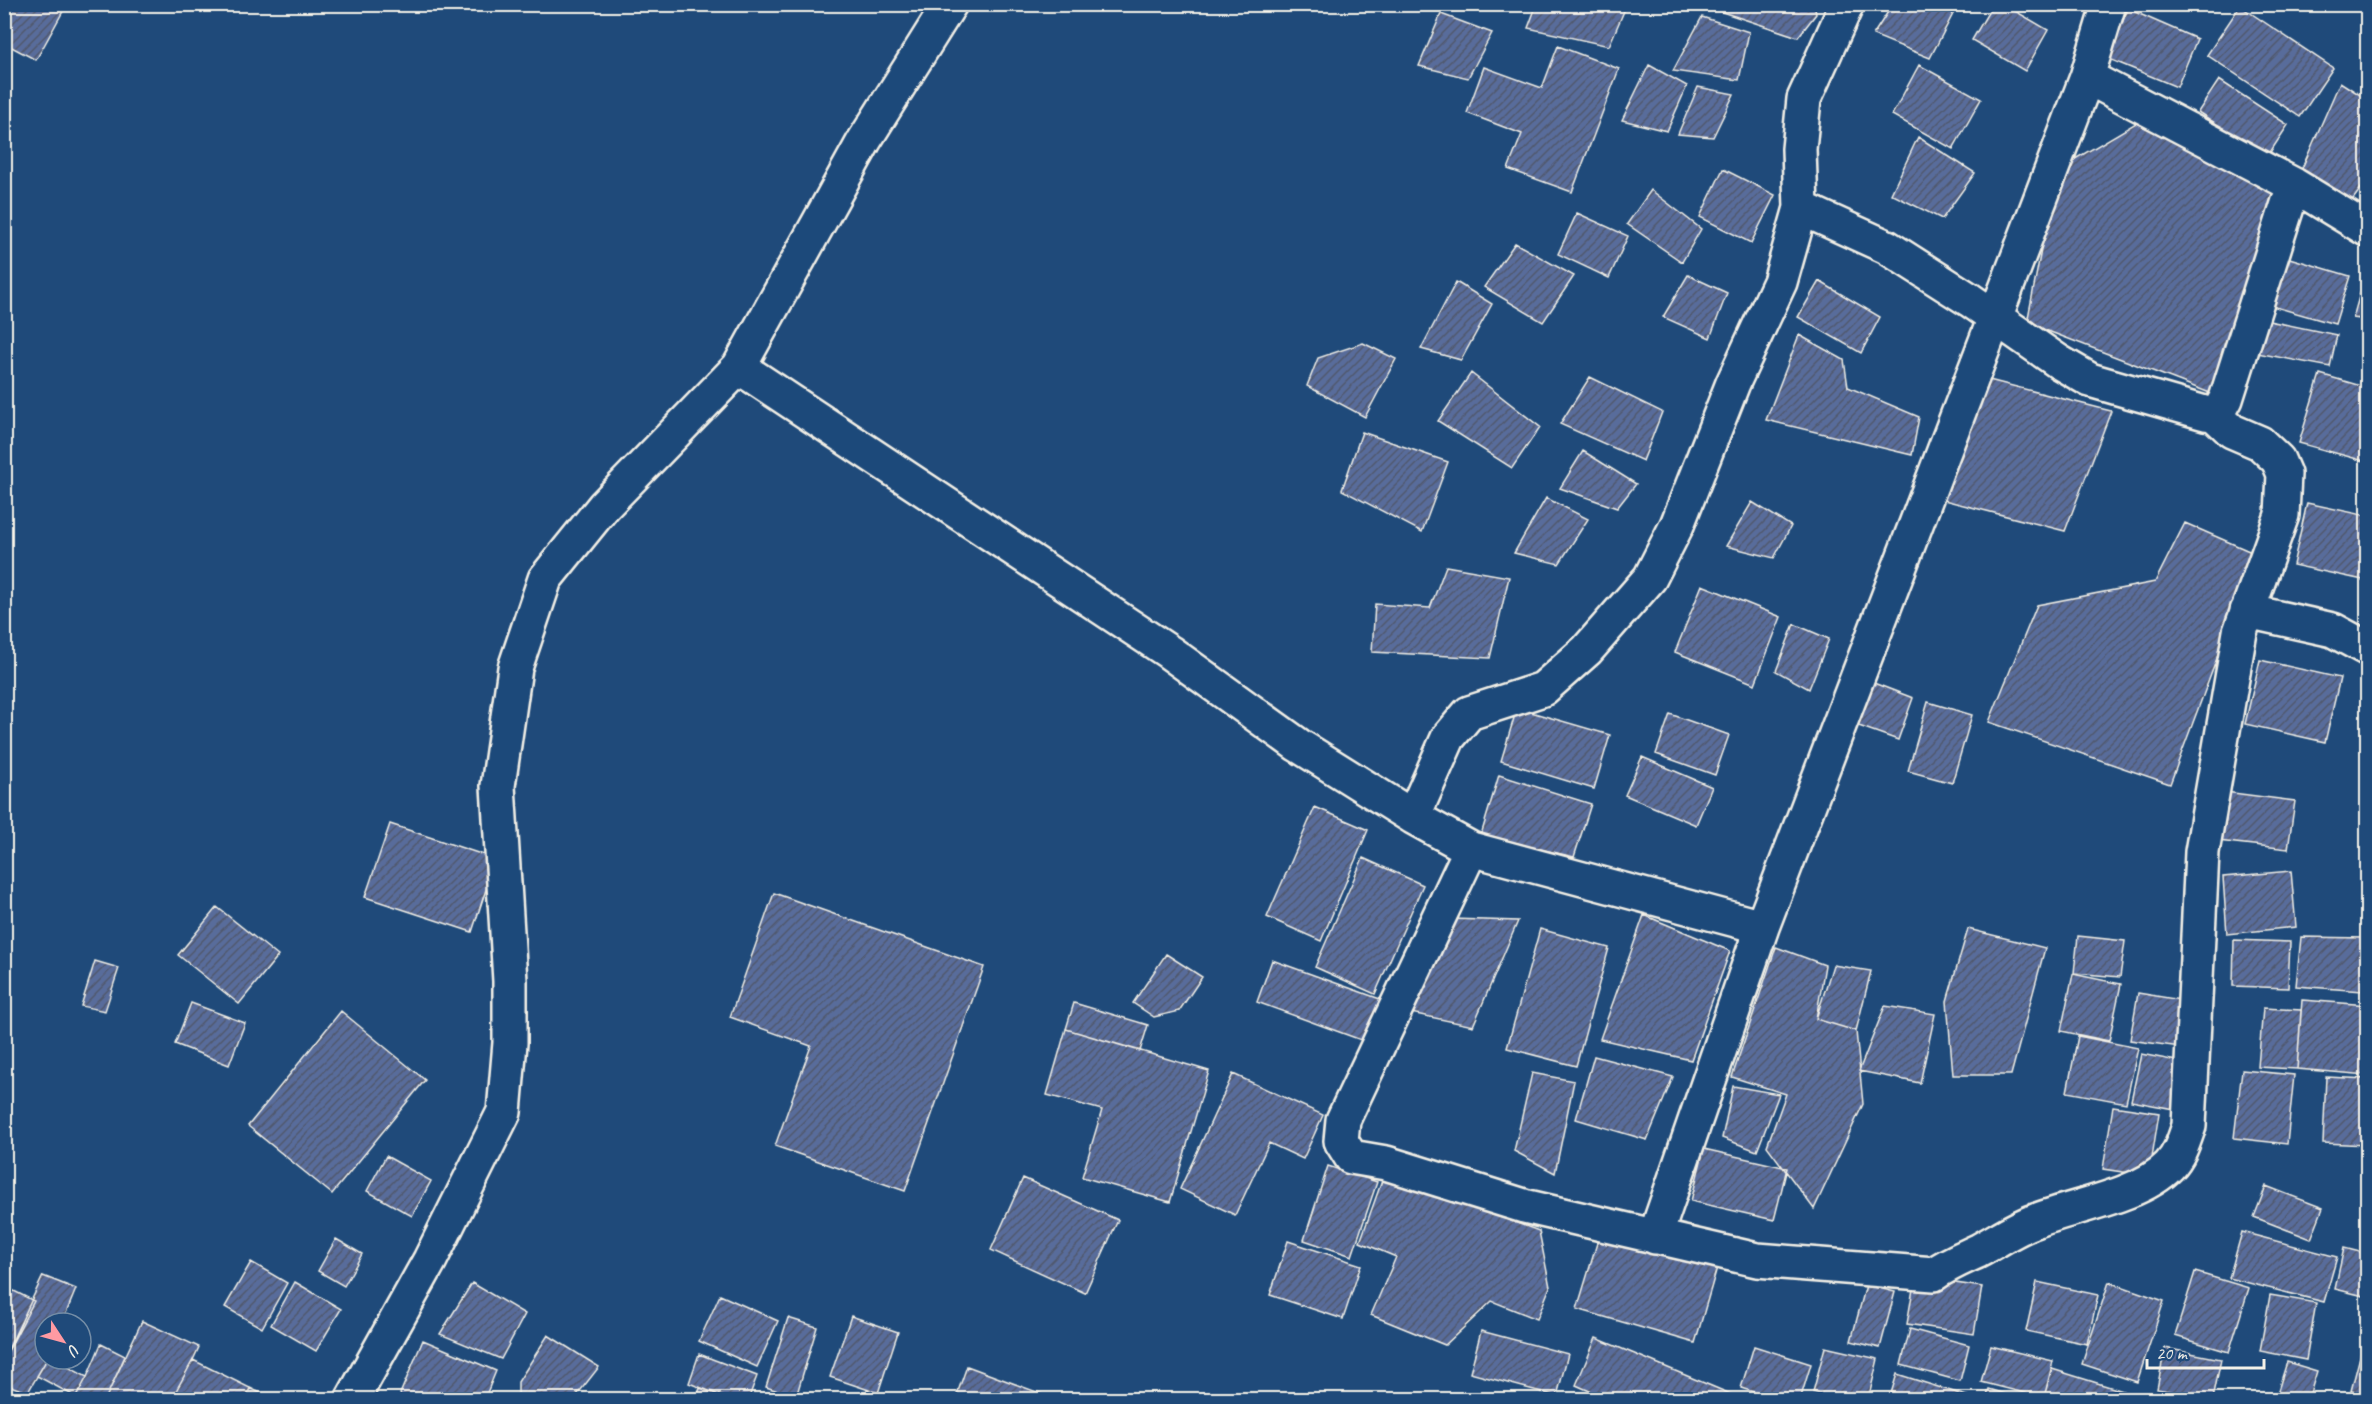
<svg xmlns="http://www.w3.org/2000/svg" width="2372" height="1404" font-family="Caveat,sans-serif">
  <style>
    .building { fill: url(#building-hatch); stroke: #f4f1e8; stroke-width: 1.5 }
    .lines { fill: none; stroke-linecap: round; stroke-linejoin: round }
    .minor-casing { stroke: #f4f1e8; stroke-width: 38 }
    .minor { stroke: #1f4a7a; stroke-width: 33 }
  </style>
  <defs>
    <pattern id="building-hatch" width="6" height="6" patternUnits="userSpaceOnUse" patternTransform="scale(1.5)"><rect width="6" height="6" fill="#586c9b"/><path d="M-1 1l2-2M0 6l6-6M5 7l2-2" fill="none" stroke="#50586c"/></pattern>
  </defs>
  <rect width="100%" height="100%" fill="#1f4a7a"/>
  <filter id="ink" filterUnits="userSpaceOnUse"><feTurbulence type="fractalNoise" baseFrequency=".0167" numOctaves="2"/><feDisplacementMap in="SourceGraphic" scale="12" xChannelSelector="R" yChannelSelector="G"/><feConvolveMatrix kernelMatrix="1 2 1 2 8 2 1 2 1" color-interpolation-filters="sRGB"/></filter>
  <g filter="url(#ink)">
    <path class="building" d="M 4,4 L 67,4 L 36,60 L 4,43 Z
      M 1537,4 L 1627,4 L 1609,46 L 1528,28 Z
      M 1712,4 L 1814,4 L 1816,14 L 1798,37 L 1710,8 Z
      M 1893,4 L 1940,4 L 1954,12 L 1930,58 L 1873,35 Z
      M 1993,4 L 2003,4 L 2048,30 L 2025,71 L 1972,40 Z
      M 2240,6 L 2333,68 L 2300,117 L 2207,55 Z
      M 2128,9 L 2197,39 L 2177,87 L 2107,58 Z
      M 1441,14 L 1492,33 L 1468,78 L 1419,66 Z
      M 1702,17 L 1749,32 L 1739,80 L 1673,71 Z
      M 1558,46 L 1619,69 L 1572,192 L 1508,169 L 1522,134 L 1467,113 L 1484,67 L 1542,88 Z
      M 1649,65 L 1687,86 L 1667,131 L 1622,120 Z
      M 1919,65 L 1981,99 L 1953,149 L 1892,115 Z
      M 2219,80 L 2288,125 L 2267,157 L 2198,112 Z
      M 2340,82 L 2368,100 L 2368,179 L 2348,206 L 2299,175 Z
      M 1698,87 L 1734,94 L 1713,137 L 1678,134 Z
      M 2136,123 L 2280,191 L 2210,393 L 2027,323 L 2051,198 L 2075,159 Z
      M 1918,137 L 1975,173 L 1942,219 L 1891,194 Z
      M 1723,169 L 1775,195 L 1751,243 L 1700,217 Z
      M 1651,190 L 1701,229 L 1682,262 L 1627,224 Z
      M 1577,213 L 1628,236 L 1609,278 L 1558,254 Z
      M 1515,243 L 1574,276 L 1543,322 L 1484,287 Z
      M 2286,257 L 2350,276 L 2335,324 L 2272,306 Z
      M 1688,275 L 1727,293 L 1710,338 L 1663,317 Z
      M 1819,281 L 1880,317 L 1861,353 L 1798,317 Z
      M 1456,282 L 1492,304 L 1461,360 L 1421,349 Z
      M 2362,286 L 2368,287 L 2368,320 L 2353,318 Z
      M 2264,320 L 2337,335 L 2330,367 L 2257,353 Z
      M 1799,335 L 1844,360 L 1848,387 L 1919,417 L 1912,455 L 1766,420 Z
      M 1363,343 L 1396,359 L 1365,417 L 1307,386 L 1318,358 Z
      M 1471,373 L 1540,427 L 1512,468 L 1438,421 Z
      M 2320,374 L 2368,388 L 2368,462 L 2299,443 Z
      M 1590,377 L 1662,412 L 1643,461 L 1560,424 Z
      M 1989,380 L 2111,411 L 2065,531 L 1936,498 Z
      M 1362,432 L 1448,462 L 1422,532 L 1342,490 Z
      M 1583,451 L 1636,484 L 1617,508 L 1560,488 Z
      M 1546,498 L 1588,519 L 1559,564 L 1514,553 Z
      M 1752,502 L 1791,526 L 1774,558 L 1726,546 Z
      M 2307,503 L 2368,516 L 2368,581 L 2293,565 Z
      M 2185,523 L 2256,554 L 2170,784 L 1989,722 L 2037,605 L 2155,582 Z
      M 1446,566 L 1509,577 L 1490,658 L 1372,652 L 1375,604 L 1430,608 Z
      M 1702,585 L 1781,617 L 1755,684 L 1675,652 Z
      M 1794,624 L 1829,639 L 1809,689 L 1776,671 Z
      M 2260,660 L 2340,678 L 2325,742 L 2245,724 Z
      M 1871,682 L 1913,698 L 1898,740 L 1856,725 Z
      M 1928,702 L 1972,715 L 1952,783 L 1908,771 Z
      M 1517,708 L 1610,735 L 1594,789 L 1501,761 Z
      M 1670,714 L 1729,735 L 1715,775 L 1656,754 Z
      M 1642,757 L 1712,787 L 1696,825 L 1625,795 Z
      M 1499,775 L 1591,804 L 1574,857 L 1481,835 Z
      M 2225,792 L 2295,801 L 2288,849 L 2218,841 Z
      M 1315,807 L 1368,830 L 1321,941 L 1267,917 Z
      M 390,824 L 496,859 L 472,932 L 365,897 Z
      M 1363,858 L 1423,885 L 1375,994 L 1315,967 Z
      M 2291,871 L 2296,927 L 2227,934 L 2223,877 Z
      M 774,893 L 984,967 L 905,1191 L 775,1146 L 811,1046 L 730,1017 Z
      M 217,907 L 278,956 L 239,1004 L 178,955 Z
      M 1644,915 L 1730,951 L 1691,1060 L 1600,1039 Z
      M 1450,919 L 1518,921 L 1473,1026 L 1406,1012 Z
      M 1540,929 L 1609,948 L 1576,1066 L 1507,1048 Z
      M 1968,929 L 2045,948 L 2011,1075 L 1953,1075 L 1947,1001 Z
      M 2078,936 L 2125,941 L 2120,977 L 2074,973 Z
      M 2301,937 L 2365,938 L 2363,991 L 2296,986 Z
      M 2234,940 L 2290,942 L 2288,988 L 2233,986 Z
      M 1776,947 L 1825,965 L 1816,1019 L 1856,1031 L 1863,1104 L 1814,1209 L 1767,1146 L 1786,1094 L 1732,1077 Z
      M 1166,954 L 1202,977 L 1179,1011 L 1154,1017 L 1133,1003 Z
      M 1272,960 L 1380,999 L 1364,1041 L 1257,1002 Z
      M 95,961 L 119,968 L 105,1011 L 81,1006 Z
      M 1833,965 L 1871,971 L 1856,1031 L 1816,1019 Z
      M 2073,974 L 2121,984 L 2109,1041 L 2061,1031 Z
      M 2138,993 L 2187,1001 L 2180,1047 L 2130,1040 Z
      M 2302,1000 L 2368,1005 L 2368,1075 L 2297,1069 Z
      M 191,1003 L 245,1023 L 229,1065 L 175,1044 Z
      M 1074,1003 L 1148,1025 L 1140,1051 L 1066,1029 Z
      M 1885,1006 L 1935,1014 L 1920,1083 L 1859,1071 Z
      M 2263,1008 L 2301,1010 L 2297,1069 L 2258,1067 Z
      M 341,1011 L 425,1080 L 332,1194 L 248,1126 Z
      M 1066,1029 L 1209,1071 L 1170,1202 L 1082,1177 L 1102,1110 L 1047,1095 Z
      M 2078,1036 L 2138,1048 L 2126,1103 L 2067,1092 Z
      M 2141,1054 L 2182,1062 L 2174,1109 L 2131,1101 Z
      M 1594,1056 L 1673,1077 L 1647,1140 L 1576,1119 Z
      M 2242,1070 L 2294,1075 L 2287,1144 L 2234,1138 Z
      M 1532,1073 L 1574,1081 L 1555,1173 L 1514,1151 Z
      M 1233,1074 L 1323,1115 L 1303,1159 L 1269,1143 L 1235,1215 L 1180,1189 Z
      M 2326,1077 L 2368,1079 L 2368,1145 L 2323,1143 Z
      M 1733,1086 L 1779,1094 L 1757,1151 L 1722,1138 Z
      M 2113,1106 L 2159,1113 L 2149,1176 L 2103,1169 Z
      M 1704,1149 L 1787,1168 L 1774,1220 L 1691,1201 Z
      M 386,1156 L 431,1181 L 412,1216 L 367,1191 Z
      M 1328,1166 L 1377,1182 L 1352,1256 L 1304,1240 Z
      M 1384,1175 L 1539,1231 L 1550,1287 L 1537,1319 L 1492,1301 L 1445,1345 L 1371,1315 L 1396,1257 L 1360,1242 Z
      M 1023,1178 L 1118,1220 L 1085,1293 L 991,1250 Z
      M 2266,1186 L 2323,1208 L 2311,1239 L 2254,1217 Z
      M 1601,1230 L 1718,1264 L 1695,1343 L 1577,1309 Z
      M 2242,1232 L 2337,1257 L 2324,1302 L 2229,1278 Z
      M 336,1239 L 362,1254 L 344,1286 L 318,1271 Z
      M 1288,1241 L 1361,1265 L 1343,1319 L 1270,1295 Z
      M 2344,1248 L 2368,1254 L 2368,1281 L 2364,1296 L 2335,1289 Z
      M 251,1262 L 287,1283 L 262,1328 L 225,1307 Z
      M 2195,1272 L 2249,1288 L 2229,1352 L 2175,1336 Z
      M 43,1276 L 76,1289 L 62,1323 L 45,1323 L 45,1359 L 47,1359 L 28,1392 L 4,1384 L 4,1358 Z
      M 1915,1277 L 1982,1287 L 1974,1334 L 1907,1324 Z
      M 295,1282 L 341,1309 L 316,1351 L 271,1325 Z
      M 2037,1282 L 2098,1295 L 2087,1344 L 2026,1331 Z
      M 2109,1282 L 2164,1301 L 2137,1382 L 2082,1364 Z
      M 472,1283 L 525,1314 L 501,1359 L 440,1334 Z
      M 1866,1285 L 1895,1292 L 1880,1348 L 1851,1341 Z
      M 4,1286 L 34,1301 L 4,1359 Z
      M 720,1295 L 778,1321 L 757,1367 L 699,1341 Z
      M 2270,1295 L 2316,1303 L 2306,1360 L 2260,1351 Z
      M 851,1316 L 898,1332 L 878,1393 L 830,1377 Z
      M 788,1318 L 817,1327 L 796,1397 L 766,1387 Z
      M 142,1321 L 199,1347 L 193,1360 L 171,1400 L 105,1400 Z
      M 1910,1329 L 1969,1345 L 1960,1381 L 1901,1365 Z
      M 1481,1331 L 1568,1354 L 1557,1396 L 1470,1373 Z
      M 548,1335 L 599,1367 L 573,1400 L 518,1400 L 518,1382 Z
      M 1596,1338 L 1745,1400 L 1610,1400 L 1576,1385 Z
      M 423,1340 L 496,1371 L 484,1400 L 412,1400 L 400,1394 Z
      M 2364,1341 L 2368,1342 L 2368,1395 L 2351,1391 Z
      M 101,1344 L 125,1356 L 105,1400 L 83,1400 L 76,1397 L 87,1377 Z
      M 1754,1346 L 1811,1364 L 1800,1400 L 1778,1400 L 1741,1388 Z
      M 1991,1346 L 2053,1361 L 2044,1398 L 1981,1382 Z
      M 1825,1347 L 1878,1359 L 1868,1400 L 1843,1400 L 1813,1392 Z
      M 2165,1348 L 2221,1359 L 2213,1399 L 2157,1389 Z
      M 699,1354 L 757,1376 L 748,1400 L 732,1400 L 689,1383 Z
      M 47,1359 L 53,1359 L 87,1377 L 76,1397 L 37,1376 Z
      M 193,1360 L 250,1388 L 245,1400 L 171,1400 Z
      M 2287,1362 L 2317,1371 L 2308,1400 L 2275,1400 Z
      M 967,1366 L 1042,1394 L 1040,1400 L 955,1400 Z
      M 2052,1369 L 2123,1391 L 2120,1400 L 2043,1400 Z
      M 1897,1374 L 1976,1399 L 1889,1400 Z
      M 250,1388 L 275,1400 L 245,1400 Z
      M 700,1388 L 732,1400 L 696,1400 Z
      M 1989,1389 L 2026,1400 L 1986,1400 Z"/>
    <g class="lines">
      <defs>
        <path id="minor" d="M 2087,77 L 2294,185 L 2368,230
          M 1801,208 L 1887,247 L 1970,300 L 2059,362 L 2090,380 L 2205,413 L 2214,414 L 2221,408 L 2226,399 L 2294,185
          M 739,367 L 1169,652 L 1298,745 L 1413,817 L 1471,849 L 1762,927
          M 2247,611 L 2333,630 L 2368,649
          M 1413,817 L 1448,738 L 1469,713 L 1543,689 L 1587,650 L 1650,578 L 1677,525 L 1733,383 L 1780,282 L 1801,208 L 1799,149 L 1804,99 L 1847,4
          M 1471,849 L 1343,1120 L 1341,1141 L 1351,1157 L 1386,1163 L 1524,1206 L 1757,1260 L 1934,1274 C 1948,1264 1963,1258 1978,1251 C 1997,1241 2015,1228 2035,1221 C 2073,1206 2140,1196 2169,1166 C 2180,1155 2184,1140 2189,1126 L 2202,852 L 2240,632 L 2282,515 L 2284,474 L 2278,460 L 2260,443 L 2232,431 L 2214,414
          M 1655,1237 L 1762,927 L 2087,77 L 2109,4
          M 352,1400 L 430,1260 L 504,1112 L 510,1043 L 510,981 L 498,786 L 515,668 L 545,579 L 604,506 L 739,367 L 864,141 L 950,4"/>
      </defs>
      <use href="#minor" class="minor-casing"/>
      <use href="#minor" class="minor"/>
    </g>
  </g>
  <rect width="2372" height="1404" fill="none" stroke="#1f4a7a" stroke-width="24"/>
  <rect x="12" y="12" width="2348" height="1380" fill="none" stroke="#f4f1e8" stroke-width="2" filter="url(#ink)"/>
  <g transform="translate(63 1341) rotate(126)"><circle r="28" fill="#1f4a7a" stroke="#748da6" stroke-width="1.5"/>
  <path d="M0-4.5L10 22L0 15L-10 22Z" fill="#ff9aa2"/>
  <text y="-9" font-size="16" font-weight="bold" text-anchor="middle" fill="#f4f1e8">U</text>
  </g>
  <path d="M2147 1359v9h117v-9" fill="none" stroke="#f4f1e8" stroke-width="3"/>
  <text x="2156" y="1359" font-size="18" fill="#f4f1e8" stroke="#1f4a7a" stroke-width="4.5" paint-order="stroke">20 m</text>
</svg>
